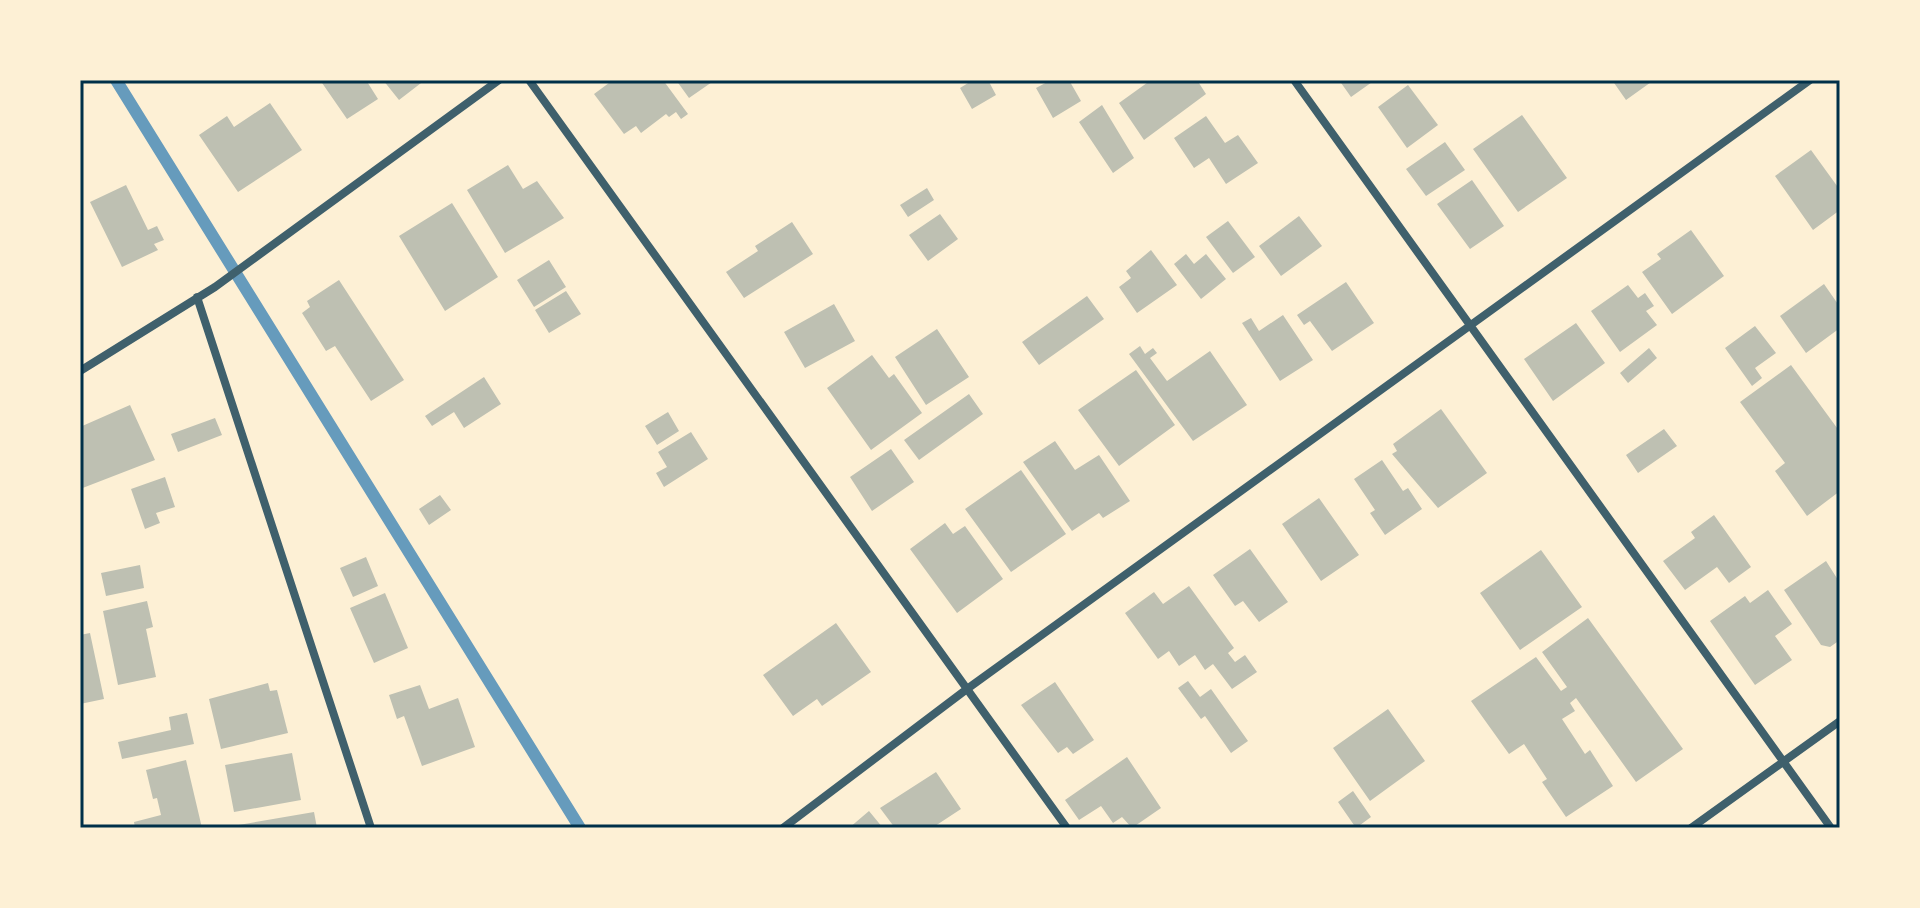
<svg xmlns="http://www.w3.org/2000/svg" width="1920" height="908" font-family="'Work Sans',sans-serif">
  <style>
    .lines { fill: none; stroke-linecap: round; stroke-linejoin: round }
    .stream { stroke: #669bbc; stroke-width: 12 }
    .building { fill: #bec0b2 }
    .minor { stroke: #3f606c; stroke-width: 8 }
    .neatline { fill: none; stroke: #003049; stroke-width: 3 }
  </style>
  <rect width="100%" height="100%" fill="#fdf0d5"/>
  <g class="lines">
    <path class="stream" d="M 116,80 L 580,828"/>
  </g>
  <path class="building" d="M 320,80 L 366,80 L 378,99 L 347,119 Z
    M 383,80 L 425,80 L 399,100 Z
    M 613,80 L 663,80 L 688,114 L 681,119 L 676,112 L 669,117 L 666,114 L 641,133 L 636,126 L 624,134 L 594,94 Z
    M 676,80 L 715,80 L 689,98 Z
    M 973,80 L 988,80 L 996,95 L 972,109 L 960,88 Z
    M 1051,80 L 1069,80 L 1081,101 L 1053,118 L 1036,88 Z
    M 1151,80 L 1197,80 L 1206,94 L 1144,140 L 1119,103 Z
    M 1339,80 L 1375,80 L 1351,97 Z
    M 1612,80 L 1654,80 L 1626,100 Z
    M 1408,85 L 1438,125 L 1407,148 L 1378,107 Z
    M 270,103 L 302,150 L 238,192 L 199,135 L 227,116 L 234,127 Z
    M 1102,105 L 1134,158 L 1113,173 L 1079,122 Z
    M 1522,115 L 1567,178 L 1518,212 L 1473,149 Z
    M 1206,116 L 1225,143 L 1238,135 L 1258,163 L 1226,184 L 1209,158 L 1194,168 L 1174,138 Z
    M 1445,142 L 1465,170 L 1426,196 L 1406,169 Z
    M 1811,150 L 1840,190 L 1840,210 L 1813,230 L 1775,176 Z
    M 508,165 L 523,189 L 537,181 L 564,218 L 505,253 L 467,190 Z
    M 1472,180 L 1504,226 L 1470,249 L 1437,204 Z
    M 126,185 L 148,230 L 157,226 L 164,240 L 154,244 L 158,250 L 122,267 L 90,202 Z
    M 927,188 L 934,200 L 908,217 L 900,205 Z
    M 452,203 L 498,277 L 445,311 L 399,236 Z
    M 940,214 L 958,239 L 928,261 L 909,235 Z
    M 1299,216 L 1322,246 L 1281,276 L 1259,246 Z
    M 1228,221 L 1255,257 L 1233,273 L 1206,237 Z
    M 792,222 L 813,254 L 744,298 L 726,272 L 758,251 L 755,246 Z
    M 1691,230 L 1724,276 L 1672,314 L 1642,272 L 1661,259 L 1657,254 Z
    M 1151,250 L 1177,285 L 1137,313 L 1119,287 L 1131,278 L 1126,271 Z
    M 1186,254 L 1194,264 L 1206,254 L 1226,279 L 1201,299 L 1174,264 Z
    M 549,260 L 566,287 L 534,307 L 517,280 Z
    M 339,280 L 404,380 L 371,401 L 335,346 L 326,351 L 302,313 L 310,307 L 307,301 Z
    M 1346,282 L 1374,323 L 1332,351 L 1310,321 L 1304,325 L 1297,315 Z
    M 1824,284 L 1840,307 L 1840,328 L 1806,353 L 1780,316 Z
    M 1628,285 L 1638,298 L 1645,293 L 1654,306 L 1646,311 L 1657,325 L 1620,352 L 1591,311 Z
    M 566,291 L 581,314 L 549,333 L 535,310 Z
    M 1087,296 L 1104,319 L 1039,365 L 1022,342 Z
    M 834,304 L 855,341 L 805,368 L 784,332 Z
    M 1283,315 L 1313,360 L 1280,381 L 1242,323 L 1251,318 L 1259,331 Z
    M 1576,323 L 1605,363 L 1553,401 L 1524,359 Z
    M 1755,326 L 1776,353 L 1755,368 L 1762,378 L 1752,386 L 1725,348 Z
    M 937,329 L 969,377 L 926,405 L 895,357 Z
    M 1140,346 L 1145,354 L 1153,348 L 1157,353 L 1150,358 L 1167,381 L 1210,351 L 1247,405 L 1193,441 L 1129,354 Z
    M 1649,348 L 1657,358 L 1628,383 L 1620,373 Z
    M 872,355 L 889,378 L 894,374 L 922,413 L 871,450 L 827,388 Z
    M 1791,365 L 1840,432 L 1840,491 L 1807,516 L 1775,471 L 1785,463 L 1740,402 Z
    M 1136,370 L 1175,425 L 1119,466 L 1078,410 Z
    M 484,377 L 501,404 L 464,428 L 454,412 L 432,426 L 425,416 Z
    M 969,394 L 983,414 L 919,460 L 904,440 Z
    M 130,405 L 155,460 L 80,489 L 80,427 Z
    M 1441,409 L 1487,473 L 1438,508 L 1392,454 L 1397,451 L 1393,444 Z
    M 668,412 L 679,431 L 657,445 L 645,426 Z
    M 215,418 L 222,435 L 178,452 L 171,434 Z
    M 1664,429 L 1677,446 L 1638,473 L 1626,455 Z
    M 691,432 L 708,459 L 664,487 L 656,473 L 667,467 L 658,452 Z
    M 1055,441 L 1075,470 L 1099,455 L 1130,501 L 1103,518 L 1099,513 L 1072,531 L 1023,462 Z
    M 891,449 L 914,482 L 872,511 L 850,477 Z
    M 1382,460 L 1403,491 L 1408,488 L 1422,509 L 1385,535 L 1370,513 L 1375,510 L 1354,479 Z
    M 1021,470 L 1066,534 L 1011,572 L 965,509 Z
    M 165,477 L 175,507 L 156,513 L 160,523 L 145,529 L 131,489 Z
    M 440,495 L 451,510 L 429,525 L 419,509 Z
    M 1319,498 L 1359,555 L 1321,581 L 1282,524 Z
    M 1714,515 L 1751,567 L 1729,583 L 1717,567 L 1685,590 L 1663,561 L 1695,538 L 1691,532 Z
    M 945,523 L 953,534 L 965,526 L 1003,579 L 957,613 L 910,549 Z
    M 1250,549 L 1288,602 L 1259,622 L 1243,601 L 1235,606 L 1213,575 Z
    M 1541,550 L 1582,607 L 1520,650 L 1480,593 Z
    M 366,557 L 378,586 L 353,597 L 340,568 Z
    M 1826,561 L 1840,583 L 1840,640 L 1830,647 L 1821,645 L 1784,590 Z
    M 140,565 L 144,588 L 106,596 L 101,573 Z
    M 1189,586 L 1234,648 L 1228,653 L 1235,662 L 1245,655 L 1257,672 L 1232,689 L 1213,664 L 1205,670 L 1195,655 L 1179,666 L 1169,651 L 1158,659 L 1125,613 L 1154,592 L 1163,604 Z
    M 1768,590 L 1792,624 L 1775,636 L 1792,660 L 1755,685 L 1710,621 L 1745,596 L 1750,603 Z
    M 385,593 L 408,648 L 374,663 L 350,608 Z
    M 147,601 L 153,627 L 146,629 L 156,677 L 118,685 L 103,611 Z
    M 1588,618 L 1683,749 L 1636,782 L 1576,698 L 1570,703 L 1575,711 L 1562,719 L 1585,754 L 1590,750 L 1613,786 L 1566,817 L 1542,782 L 1547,779 L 1524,744 L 1509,754 L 1471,701 L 1536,657 L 1561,691 L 1567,687 L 1542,652 Z
    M 836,623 L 871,672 L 822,706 L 817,699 L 793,716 L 763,675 Z
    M 90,633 L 104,699 L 80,704 L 80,635 Z
    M 1188,681 L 1200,697 L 1211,689 L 1248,741 L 1231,753 L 1205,716 L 1201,719 L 1178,688 Z
    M 1055,682 L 1094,740 L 1073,754 L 1067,747 L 1058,753 L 1021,705 Z
    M 268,683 L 270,691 L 277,690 L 288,733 L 221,749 L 209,699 Z
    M 420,685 L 429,709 L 458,698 L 475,747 L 422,766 L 404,716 L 397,719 L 389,695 Z
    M 1388,709 L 1425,761 L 1370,801 L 1333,748 Z
    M 187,713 L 194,744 L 122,759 L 118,742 L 171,730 L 169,717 Z
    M 292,753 L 301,800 L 234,812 L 225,765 Z
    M 1127,757 L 1161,808 L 1132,828 L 1122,817 L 1113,823 L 1101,806 L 1079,820 L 1065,800 Z
    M 186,760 L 202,828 L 135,828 L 134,822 L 161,815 L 157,798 L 153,799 L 146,770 Z
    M 936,772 L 961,809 L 932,828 L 895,828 L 880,808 Z
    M 1353,791 L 1371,817 L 1356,828 L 1338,802 Z
    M 869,811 L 883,828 L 849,828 Z
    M 314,812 L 317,828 L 233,828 L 233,826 Z"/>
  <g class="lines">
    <path class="minor" d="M 529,80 L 1067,828
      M 1294,80 L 1831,828
      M 197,297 L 371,828
      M 80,371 L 215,287 L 499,80
      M 783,828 L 967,689 L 1810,80
      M 1691,828 L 1840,721"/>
  </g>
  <rect width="1920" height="908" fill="none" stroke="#fdf0d5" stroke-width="164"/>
  <rect x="82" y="82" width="1756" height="744" class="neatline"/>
</svg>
